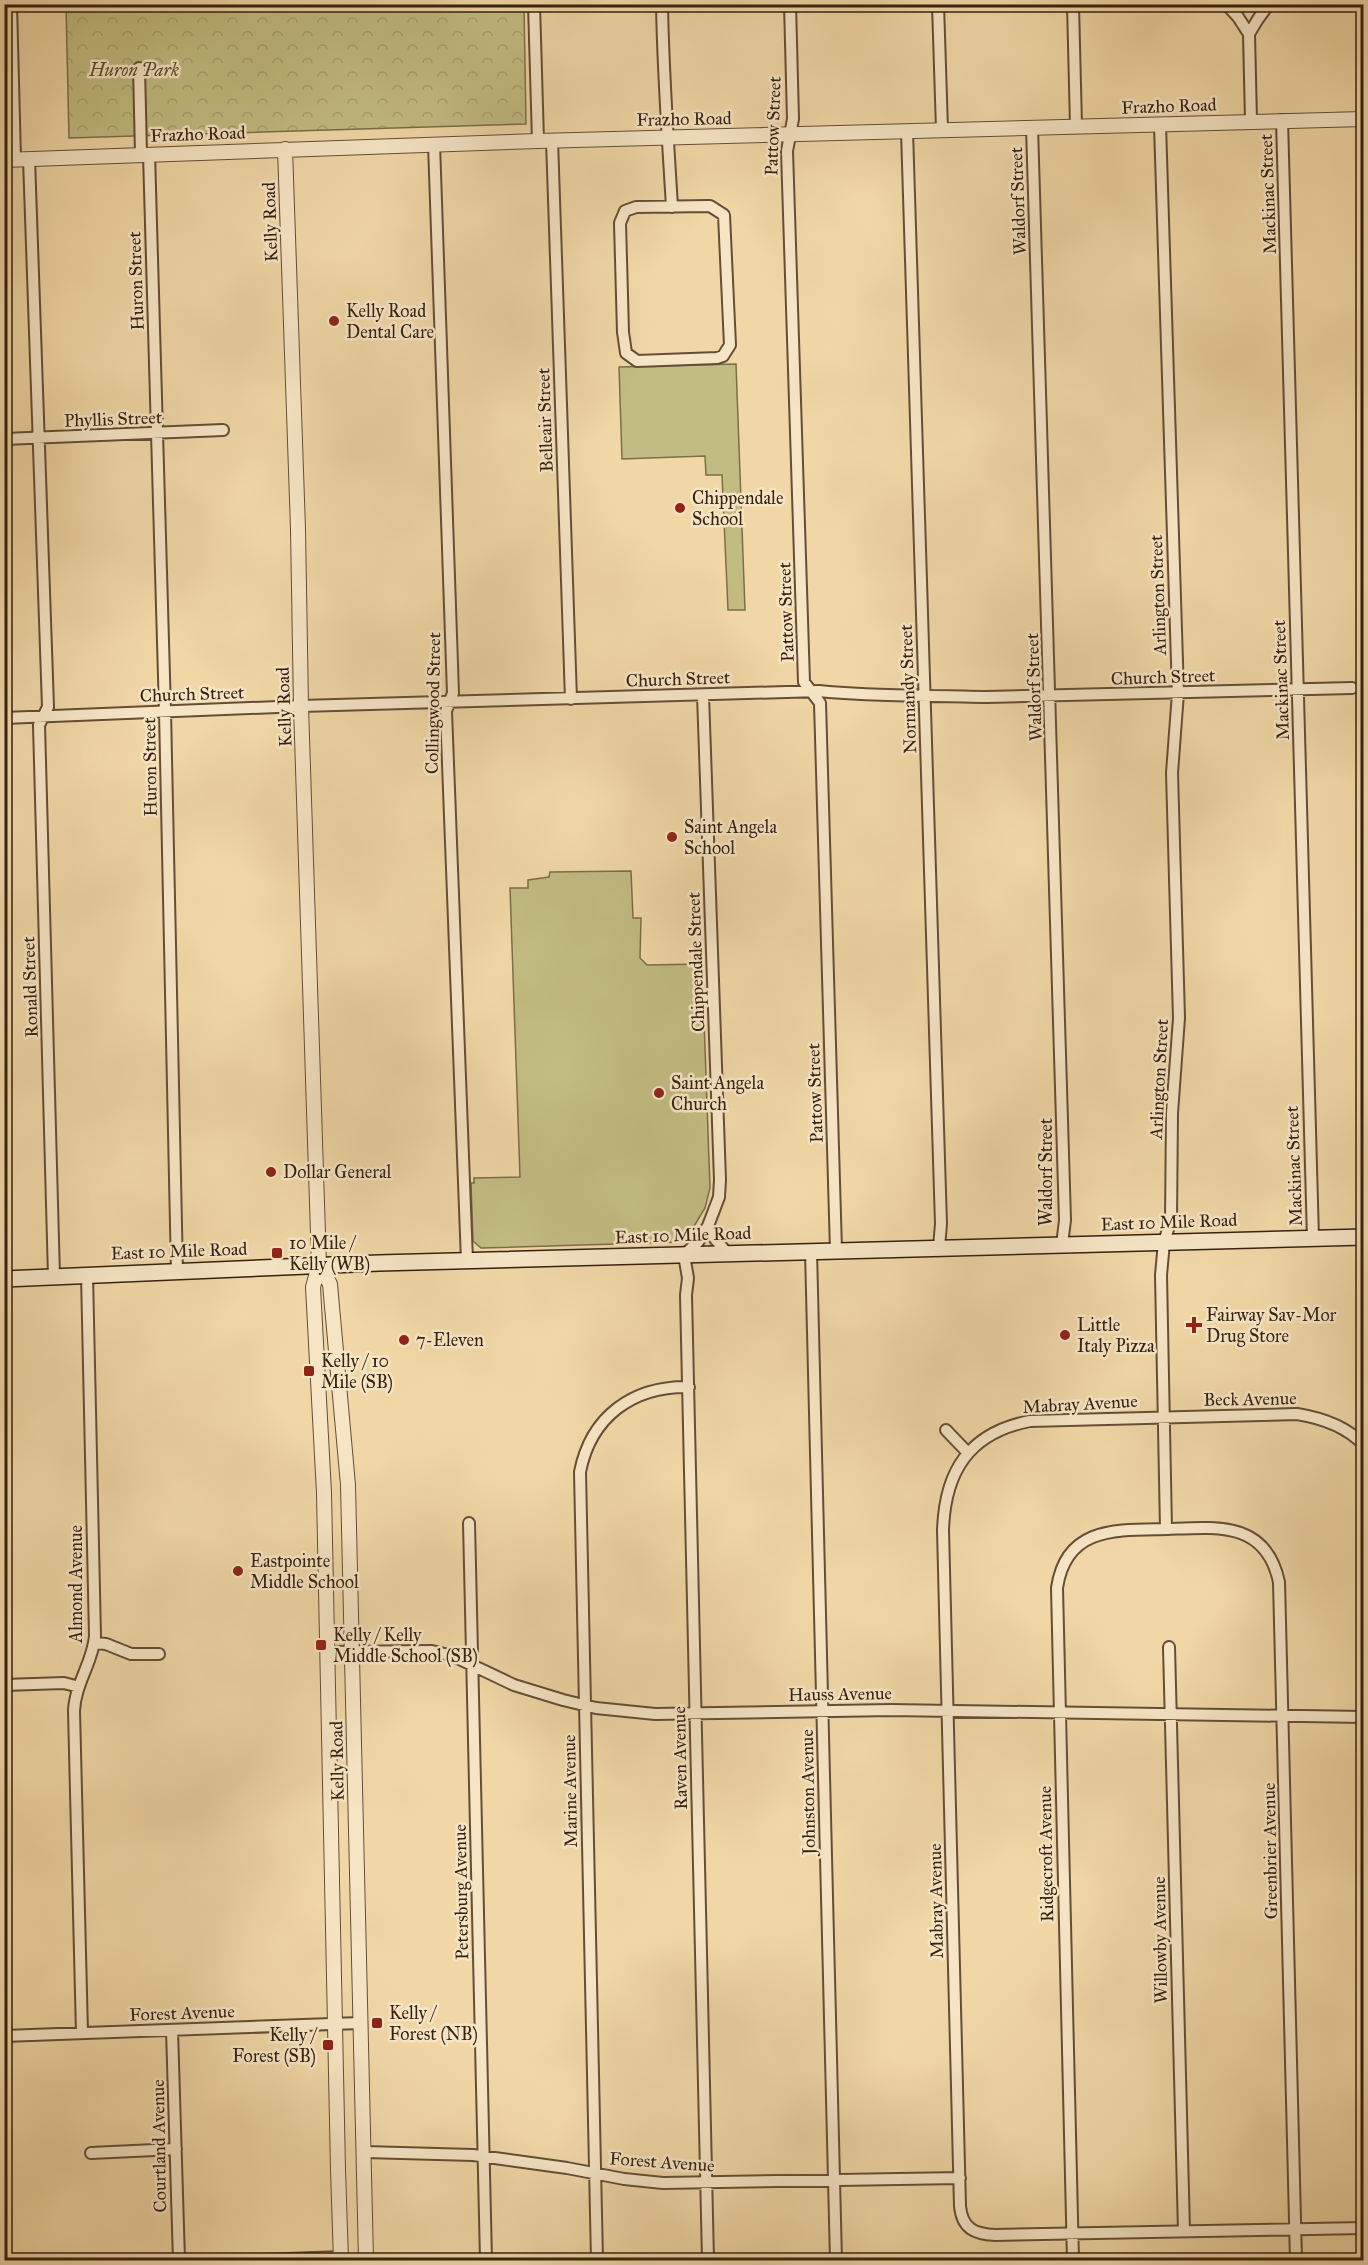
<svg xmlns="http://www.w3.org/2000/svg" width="1368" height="2265" font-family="'IM FELL Great Primer',serif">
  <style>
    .grass { fill: #c1bc82; stroke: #7b6e49; stroke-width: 1.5 }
    .forest { fill: url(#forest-crowns); stroke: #7b6e49; stroke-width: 1.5 }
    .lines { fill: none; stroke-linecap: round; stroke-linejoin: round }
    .minor-casing { stroke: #644e36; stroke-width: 14 }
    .tertiary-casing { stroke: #644e36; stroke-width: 16 }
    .secondary-casing { stroke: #352110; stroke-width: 18 }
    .minor { stroke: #f6e5c5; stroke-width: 10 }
    .tertiary { stroke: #f6e5c5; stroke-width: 14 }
    .secondary { stroke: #f6e5c5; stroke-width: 15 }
    .poi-dot { fill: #8f2418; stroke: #f6e5c5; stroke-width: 2 }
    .labels { text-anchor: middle; stroke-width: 5; stroke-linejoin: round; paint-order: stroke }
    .park-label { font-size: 18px; font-style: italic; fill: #58482c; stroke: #f6e5c5 }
    .street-label { font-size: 18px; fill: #352110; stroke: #f6e5c5 }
    .poi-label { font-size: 18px; fill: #352110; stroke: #f6e5c5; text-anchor: start }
  </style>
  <defs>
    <pattern id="forest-crowns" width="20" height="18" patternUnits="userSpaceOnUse" patternTransform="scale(1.5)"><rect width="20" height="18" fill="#c1bc82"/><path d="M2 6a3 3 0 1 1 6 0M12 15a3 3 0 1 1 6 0" fill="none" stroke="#a6a16f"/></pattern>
  </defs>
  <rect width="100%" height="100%" fill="#f1d7a6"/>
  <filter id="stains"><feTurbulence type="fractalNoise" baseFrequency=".00333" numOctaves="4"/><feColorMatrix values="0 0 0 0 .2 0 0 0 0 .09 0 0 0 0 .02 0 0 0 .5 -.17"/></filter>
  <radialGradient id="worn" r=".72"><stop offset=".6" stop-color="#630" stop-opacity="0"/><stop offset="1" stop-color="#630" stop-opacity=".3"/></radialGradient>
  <path class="grass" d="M 736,364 L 745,610 L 728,610 L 722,475 L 706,475 L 705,456 L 622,459 L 619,367 Z
    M 631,871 L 633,918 L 641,918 L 640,958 L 647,965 L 702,964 L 710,1188 L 705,1208 L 694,1226 L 691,1238 L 681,1242 L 481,1248 L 473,1241 L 471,1183 L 474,1183 L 474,1178 L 520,1177 L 510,888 L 528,888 L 528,880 L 549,877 L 550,872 Z"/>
  <path class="forest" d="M 66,5 L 524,5 L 526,124 L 69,138 Z"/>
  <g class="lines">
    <defs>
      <path id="minor" d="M 11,4 L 15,159
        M 534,4 L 538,141
        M 662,4 C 663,72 668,140 672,207
        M 790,4 L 793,119 L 787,151 L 804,682 L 820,703 L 836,1250
        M 938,4 L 942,130
        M 1073,4 L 1076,126
        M 1226,4 L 1238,17 L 1249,34 L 1251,121
        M 1249,34 L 1258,19 L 1269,4
        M 139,68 L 141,154
        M 1282,120 L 1313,1238
        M 1160,125 L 1178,693 L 1172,773 L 1179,1018 L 1172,1113 L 1171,1220 L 1164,1242 L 1161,1275 L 1166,1529
        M 1032,127 L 1065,1220 L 1062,1245
        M 907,131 L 941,1224 L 939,1247
        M 552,140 L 571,699
        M 434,144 L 453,693 L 446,711 L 467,1261
        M 149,154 L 165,711 L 177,1272
        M 29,159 L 48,707 L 39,725 L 54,1277
        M 710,206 L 724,215 L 730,345 L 723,356 L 717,358 L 637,361 L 626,353 L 623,332 L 620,223 L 625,211 L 636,207 Z
        M 4,439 L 223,430
        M 703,695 L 720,1180 L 719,1197 L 708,1226
        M 4,718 L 301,706 L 819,691 C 876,697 931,695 987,697 L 1352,688
        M 811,1251 L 836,2260
        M 946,1430 L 968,1453
        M 1364,1445 C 1346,1426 1322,1418 1297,1414 L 1030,1421 C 969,1433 945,1471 943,1530 L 960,2206 C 962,2229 975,2234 995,2235 L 1364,2228
        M 469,1523 L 486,2260
        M 95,1643 L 106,1644 L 131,1654 L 159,1654
        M 1169,1647 L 1184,2231
        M 328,1652 L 432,1651 L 453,1656 L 514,1685 L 563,1700 L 596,1708 L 655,1714 L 891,1710 L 1364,1717
        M 4,1685 L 64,1683 L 79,1687
        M 172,2030 L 179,2260
        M 82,2033 L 74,1711 C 75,1684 93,1662 95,1636 L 87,1275
        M 4,2036 L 360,2023
        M 365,2152 L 473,2155 L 567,2168 L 624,2179 L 663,2183 L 960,2178
        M 91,2153 L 176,2149
        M 261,2260 L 341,2257
        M 597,2260 L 580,1472 C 591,1416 633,1386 689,1387
        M 708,2260 L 686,1295 L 688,1278 L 684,1255 L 698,1242 L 708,1226 L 715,1239 L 728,1254
        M 1073,2260 L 1057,1588 C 1066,1525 1119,1530 1168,1529 C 1217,1527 1266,1521 1279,1582 L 1296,2260"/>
      <path id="tertiary" d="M 285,149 L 298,529 L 301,706 L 319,1265 L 313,1287 L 324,1493 L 338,2170 L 341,2260
        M 4,160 L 538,141 L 1364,119
        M 319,1265 L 330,1284 L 348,1485 L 366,2260"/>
      <path id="secondary" d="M 4,1279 L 379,1263 L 1364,1237"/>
    </defs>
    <use href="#minor" class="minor-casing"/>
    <use href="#tertiary" class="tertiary-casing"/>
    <use href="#secondary" class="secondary-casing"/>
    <use href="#minor" class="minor"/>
    <use href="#tertiary" class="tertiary"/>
    <use href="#secondary" class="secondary"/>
  </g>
  <g class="poi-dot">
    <circle cx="334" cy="321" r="6"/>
    <circle cx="680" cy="508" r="6"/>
    <circle cx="672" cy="837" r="6"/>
    <circle cx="659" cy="1093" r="6"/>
    <circle cx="271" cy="1172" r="6"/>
    <rect x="271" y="1247" width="12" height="12" rx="3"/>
    <path d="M1191 1316h6v6h6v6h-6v6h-6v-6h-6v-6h6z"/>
    <circle cx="1065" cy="1335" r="6"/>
    <circle cx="404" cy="1340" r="6"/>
    <rect x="303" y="1365" width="12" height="12" rx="3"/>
    <circle cx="238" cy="1571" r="6"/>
    <rect x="315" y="1639" width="12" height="12" rx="3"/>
    <rect x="371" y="2017" width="12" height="12" rx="3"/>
    <rect x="322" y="2039" width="12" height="12" rx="3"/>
  </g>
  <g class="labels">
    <g class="park-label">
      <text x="134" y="76">Huron Park</text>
    </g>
    <g class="street-label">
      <text transform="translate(1169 106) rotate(-2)" y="6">Frazho Road</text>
      <text transform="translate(684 119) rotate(-1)" y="6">Frazho Road</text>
      <text transform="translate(773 126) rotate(-88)" y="6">Pattow Street</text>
      <text transform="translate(198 134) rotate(-2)" y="6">Frazho Road</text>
      <text transform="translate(1268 194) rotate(-92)" y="6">Mackinac Street</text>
      <text transform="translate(1018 201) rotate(-92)" y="6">Waldorf Street</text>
      <text transform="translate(270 222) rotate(-92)" y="6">Kelly Road</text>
      <text transform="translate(136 281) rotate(-92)" y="6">Huron Street</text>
      <text transform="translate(113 419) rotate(-2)" y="6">Phyllis Street</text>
      <text transform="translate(545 420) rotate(-92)" y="6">Belleair Street</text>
      <text transform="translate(1158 595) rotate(-92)" y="6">Arlington Street</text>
      <text transform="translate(786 612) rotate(-92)" y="6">Pattow Street</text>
      <text transform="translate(1163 677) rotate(-2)" y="6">Church Street</text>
      <text transform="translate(678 679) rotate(-2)" y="6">Church Street</text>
      <text transform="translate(1281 680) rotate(-92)" y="6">Mackinac Street</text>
      <text transform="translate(1034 687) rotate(-92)" y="6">Waldorf Street</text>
      <text transform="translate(908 689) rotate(-92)" y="6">Normandy Street</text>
      <text transform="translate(192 694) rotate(-2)" y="6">Church Street</text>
      <text transform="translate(433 703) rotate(-89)" y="6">Collingwood Street</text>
      <text transform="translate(284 707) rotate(-92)" y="6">Kelly Road</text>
      <text transform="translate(150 767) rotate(-91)" y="6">Huron Street</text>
      <text transform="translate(696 962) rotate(-92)" y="6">Chippendale Street</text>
      <text transform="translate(30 987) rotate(-92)" y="6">Ronald Street</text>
      <text transform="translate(1159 1079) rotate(-87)" y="6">Arlington Street</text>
      <text transform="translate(815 1093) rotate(-92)" y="6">Pattow Street</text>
      <text transform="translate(1294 1166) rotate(-92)" y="6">Mackinac Street</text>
      <text transform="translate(1046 1172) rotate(-90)" y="6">Waldorf Street</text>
      <text transform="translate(1169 1222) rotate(-2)" y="6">East 10 Mile Road</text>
      <text transform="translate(683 1235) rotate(-2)" y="6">East 10 Mile Road</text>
      <text transform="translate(179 1251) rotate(-2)" y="6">East 10 Mile Road</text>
      <text transform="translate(1250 1399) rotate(-1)" y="6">Beck Avenue</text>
      <text transform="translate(1080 1404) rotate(-3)" y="6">Mabray Avenue</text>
      <text transform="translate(76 1584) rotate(-90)" y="6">Almond Avenue</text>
      <text transform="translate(840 1694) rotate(-1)" y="6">Hauss Avenue</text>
      <text transform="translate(680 1758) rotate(-91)" y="6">Raven Avenue</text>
      <text transform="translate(337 1761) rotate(-91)" y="6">Kelly Road</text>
      <text transform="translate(570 1791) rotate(-91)" y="6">Marine Avenue</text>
      <text transform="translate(808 1792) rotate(-91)" y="6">Johnston Avenue</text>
      <text transform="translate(1270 1851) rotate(-91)" y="6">Greenbrier Avenue</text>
      <text transform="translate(1046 1854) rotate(-91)" y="6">Ridgecroft Avenue</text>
      <text transform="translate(461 1892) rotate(-91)" y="6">Petersburg Avenue</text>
      <text transform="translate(936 1901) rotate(-91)" y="6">Mabray Avenue</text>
      <text transform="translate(1160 1940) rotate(-91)" y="6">Willowby Avenue</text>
      <text transform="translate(182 2013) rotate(-2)" y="6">Forest Avenue</text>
      <text transform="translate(159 2146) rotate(-91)" y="6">Courtland Avenue</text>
      <text transform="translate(662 2162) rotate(4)" y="6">Forest Avenue</text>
    </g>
    <g class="poi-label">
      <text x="346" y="317">Kelly Road<tspan x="346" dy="21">Dental Care</tspan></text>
      <text x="692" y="504">Chippendale<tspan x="692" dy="21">School</tspan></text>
      <text x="684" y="833">Saint Angela<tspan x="684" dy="21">School</tspan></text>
      <text x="671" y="1089">Saint Angela<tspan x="671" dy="21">Church</tspan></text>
      <text x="283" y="1178">Dollar General</text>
      <text x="289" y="1249">10 Mile /<tspan x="289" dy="21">Kelly (WB)</tspan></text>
      <text x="1206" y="1321">Fairway Sav-Mor<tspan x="1206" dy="21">Drug Store</tspan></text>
      <text x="1077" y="1331">Little<tspan x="1077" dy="21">Italy Pizza</tspan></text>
      <text x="416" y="1346">7-Eleven</text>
      <text x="321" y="1367">Kelly / 10<tspan x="321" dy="21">Mile (SB)</tspan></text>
      <text x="250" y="1567">Eastpointe<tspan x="250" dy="21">Middle School</tspan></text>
      <text x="333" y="1641">Kelly / Kelly<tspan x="333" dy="21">Middle School (SB)</tspan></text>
      <text x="389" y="2019">Kelly /<tspan x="389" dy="21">Forest (NB)</tspan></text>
      <text x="316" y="2041" text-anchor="end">Kelly /<tspan x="316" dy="21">Forest (SB)</tspan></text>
    </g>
  </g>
  <rect width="1368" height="2265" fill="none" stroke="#f1d7a6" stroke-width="24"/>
  <rect x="6" y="6" width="1356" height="2253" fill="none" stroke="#352110" stroke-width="3"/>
  <rect x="12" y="12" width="1344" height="2241" fill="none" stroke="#352110" stroke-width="1.5"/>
  <rect width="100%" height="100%" filter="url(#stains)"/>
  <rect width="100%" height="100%" fill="url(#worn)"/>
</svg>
